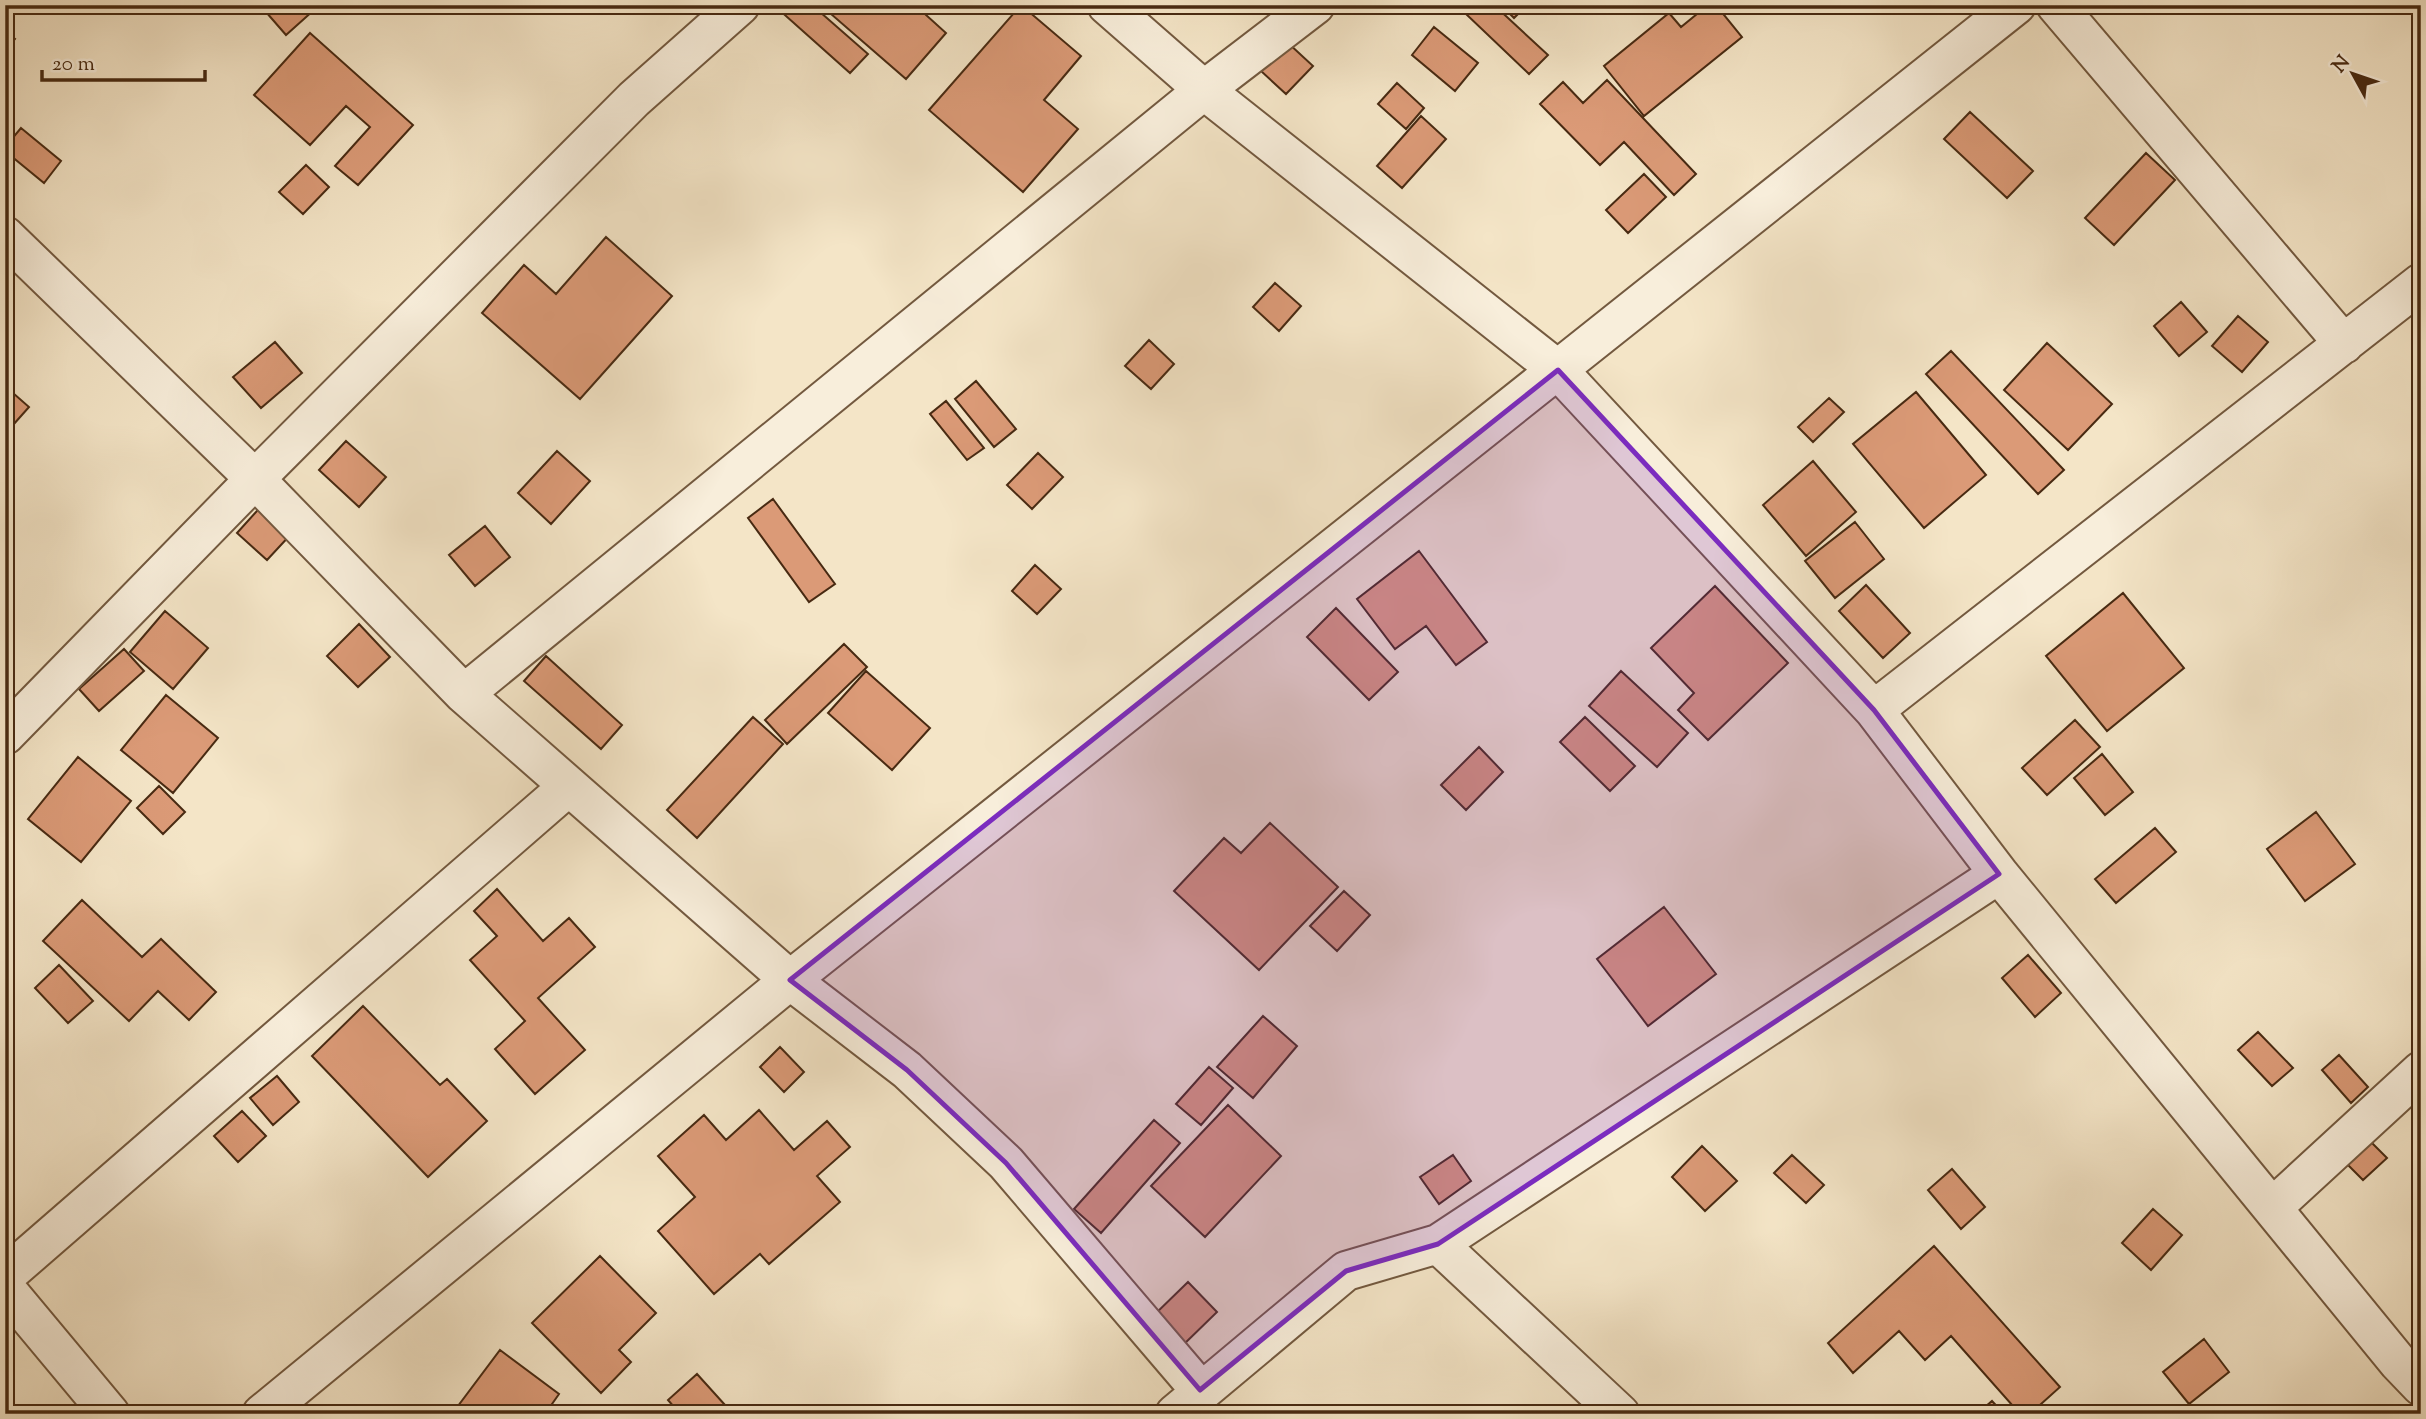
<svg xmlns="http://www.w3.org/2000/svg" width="2426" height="1419" font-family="'Sorts Mill Goudy',serif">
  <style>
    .building { fill: #db9a77; stroke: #482a12; stroke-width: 2 }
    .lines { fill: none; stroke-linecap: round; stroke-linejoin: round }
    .minor-casing { stroke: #73593f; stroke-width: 42 }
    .minor { stroke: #f8eedb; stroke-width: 38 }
    .marked { fill: #7b2cbf; fill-opacity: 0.2; stroke: #7b2cbf; stroke-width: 5; stroke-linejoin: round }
  </style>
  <rect width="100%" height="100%" fill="#f4e5c7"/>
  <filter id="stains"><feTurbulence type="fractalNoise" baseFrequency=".00286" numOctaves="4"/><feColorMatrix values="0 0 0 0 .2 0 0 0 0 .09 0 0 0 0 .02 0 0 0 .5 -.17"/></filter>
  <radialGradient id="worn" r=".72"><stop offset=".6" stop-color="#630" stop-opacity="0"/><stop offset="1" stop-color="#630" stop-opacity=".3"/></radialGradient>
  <path class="building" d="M 274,5 L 309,5 L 314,10 L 286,35 L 266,12 Z
    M 780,5 L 812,5 L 868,54 L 850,73 L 777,8 Z
    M 839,5 L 915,5 L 946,33 L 906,79 L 831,14 Z
    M 1021,5 L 1081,56 L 1044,100 L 1078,129 L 1023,192 L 929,110 Z
    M 1475,5 L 1494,5 L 1548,55 L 1529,74 L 1466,14 Z
    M 1501,5 L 1527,5 L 1514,18 Z
    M 1708,5 L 1716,5 L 1742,37 L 1644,116 L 1604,66 L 1669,13 L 1681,27 Z
    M 1434,27 L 1478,63 L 1455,91 L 1412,55 Z
    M 5,31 L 15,39 L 5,51 Z
    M 310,33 L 413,125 L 358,185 L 335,166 L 370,127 L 346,106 L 310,145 L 254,95 Z
    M 1287,42 L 1313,66 L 1286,94 L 1261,71 Z
    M 1607,80 L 1696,174 L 1674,195 L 1624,142 L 1600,165 L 1540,104 L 1563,82 L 1583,103 Z
    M 1397,83 L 1424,108 L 1406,129 L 1378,104 Z
    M 1970,112 L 2033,171 L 2007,198 L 1944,139 Z
    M 1421,116 L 1446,139 L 1402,188 L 1377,166 Z
    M 21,128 L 61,161 L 44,183 L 5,151 L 5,147 Z
    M 2146,153 L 2175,180 L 2114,245 L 2085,218 Z
    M 306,165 L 329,187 L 303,214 L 279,192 Z
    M 1644,174 L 1666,197 L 1628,233 L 1606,210 Z
    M 606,237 L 672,296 L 580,399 L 482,313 L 524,265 L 556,294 Z
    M 1275,283 L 1301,306 L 1279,331 L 1253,307 Z
    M 2181,302 L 2207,332 L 2179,356 L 2154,326 Z
    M 2238,316 L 2268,342 L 2242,372 L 2212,346 Z
    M 1149,340 L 1174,364 L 1151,389 L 1125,366 Z
    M 275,342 L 302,373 L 261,408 L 233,377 Z
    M 2047,343 L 2112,404 L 2068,450 L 2004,390 Z
    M 1951,351 L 2064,470 L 2038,494 L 1926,374 Z
    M 976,381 L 1016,429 L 994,447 L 955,399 Z
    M 5,386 L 29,407 L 5,434 Z
    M 1916,392 L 1986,475 L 1924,528 L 1853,444 Z
    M 1829,398 L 1844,412 L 1813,442 L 1798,427 Z
    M 946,401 L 984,448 L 967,460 L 930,414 Z
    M 346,441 L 386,477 L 359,507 L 319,470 Z
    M 557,451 L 590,481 L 551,524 L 518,493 Z
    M 1038,453 L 1063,477 L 1032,509 L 1007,485 Z
    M 1813,461 L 1856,512 L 1806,556 L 1763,505 Z
    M 275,491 L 305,519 L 267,560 L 237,533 Z
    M 773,499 L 835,584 L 809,602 L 748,518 Z
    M 1855,522 L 1884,559 L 1835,598 L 1805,561 Z
    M 485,526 L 510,557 L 475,586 L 449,555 Z
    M 1419,551 L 1487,642 L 1456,665 L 1426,626 L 1395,649 L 1357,599 Z
    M 1035,565 L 1061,589 L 1037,614 L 1012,591 Z
    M 1866,585 L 1910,633 L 1883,658 L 1839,611 Z
    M 1715,586 L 1788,663 L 1708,740 L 1678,710 L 1694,693 L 1651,648 Z
    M 2123,593 L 2184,668 L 2107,731 L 2046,656 Z
    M 1336,608 L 1398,672 L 1369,700 L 1307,637 Z
    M 165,611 L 208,648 L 173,689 L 130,652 Z
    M 359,624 L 390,657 L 358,687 L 327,656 Z
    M 844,644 L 867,667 L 787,744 L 765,720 Z
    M 124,649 L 144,671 L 99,711 L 79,689 Z
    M 546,656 L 622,725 L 601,749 L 524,681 Z
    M 866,671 L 930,728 L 892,770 L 828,713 Z
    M 1621,671 L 1688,733 L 1657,767 L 1589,706 Z
    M 166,695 L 218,738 L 173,793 L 121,750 Z
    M 753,717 L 783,744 L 697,838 L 667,810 Z
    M 1585,717 L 1635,766 L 1610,791 L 1560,742 Z
    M 2075,720 L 2100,747 L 2047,795 L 2022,768 Z
    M 1479,747 L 1503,772 L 1466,810 L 1441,785 Z
    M 2102,754 L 2133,792 L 2105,815 L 2074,778 Z
    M 78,757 L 131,801 L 81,862 L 28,819 Z
    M 159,786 L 185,812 L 163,834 L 137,808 Z
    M 2316,812 L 2355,864 L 2305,901 L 2267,849 Z
    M 1270,823 L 1338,887 L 1259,970 L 1174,891 L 1224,838 L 1241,853 Z
    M 2155,828 L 2176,852 L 2116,903 L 2095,879 Z
    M 497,889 L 543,941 L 569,918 L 595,947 L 538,998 L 585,1050 L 535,1094 L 495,1049 L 525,1021 L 470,960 L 497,936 L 474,911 Z
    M 1344,891 L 1370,915 L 1337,951 L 1310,926 Z
    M 82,900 L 142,957 L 161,939 L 216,992 L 189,1020 L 158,991 L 129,1021 L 43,941 Z
    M 1664,907 L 1716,974 L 1648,1026 L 1597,959 Z
    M 2028,955 L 2061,993 L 2035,1017 L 2002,978 Z
    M 59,965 L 93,1001 L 68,1023 L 35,988 Z
    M 363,1006 L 440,1085 L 447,1079 L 487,1121 L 428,1177 L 312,1056 Z
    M 1263,1016 L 1297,1046 L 1253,1098 L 1217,1067 Z
    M 2258,1032 L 2293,1068 L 2272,1086 L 2238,1050 Z
    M 780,1047 L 804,1072 L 784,1092 L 760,1067 Z
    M 2339,1055 L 2368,1087 L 2351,1103 L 2322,1070 Z
    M 1209,1067 L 1233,1088 L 1201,1125 L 1176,1104 Z
    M 277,1076 L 299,1102 L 273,1125 L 250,1098 Z
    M 1228,1105 L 1281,1156 L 1205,1237 L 1151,1186 Z
    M 759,1110 L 794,1150 L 827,1121 L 850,1147 L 817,1176 L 840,1202 L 769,1264 L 760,1254 L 714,1294 L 658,1231 L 695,1197 L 658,1156 L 704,1115 L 726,1140 Z
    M 242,1111 L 266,1136 L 238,1162 L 214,1136 Z
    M 1154,1120 L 1180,1143 L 1101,1233 L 1074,1209 Z
    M 2367,1138 L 2387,1158 L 2363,1180 L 2344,1161 Z
    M 1702,1146 L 1737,1181 L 1705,1211 L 1672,1177 Z
    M 1453,1155 L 1471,1181 L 1439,1204 L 1420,1177 Z
    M 1792,1155 L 1824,1185 L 1806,1203 L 1774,1173 Z
    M 1952,1169 L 1985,1207 L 1961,1229 L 1928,1190 Z
    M 2153,1209 L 2182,1235 L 2151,1270 L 2122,1243 Z
    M 1934,1246 L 2060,1387 L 2030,1414 L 2020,1414 L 1951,1336 L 1925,1360 L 1899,1331 L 1853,1373 L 1828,1343 Z
    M 600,1256 L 656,1313 L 619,1350 L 631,1362 L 601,1393 L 532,1323 Z
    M 1188,1282 L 1217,1312 L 1180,1348 L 1151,1318 Z
    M 2204,1339 L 2229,1372 L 2189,1404 L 2163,1372 Z
    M 500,1350 L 559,1394 L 545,1414 L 452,1414 Z
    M 697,1374 L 725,1405 L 715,1414 L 680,1414 L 668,1400 Z
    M 1992,1401 L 2004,1414 L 1977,1414 Z"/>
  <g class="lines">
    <defs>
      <path id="minor" d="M 1107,5 L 1204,90 L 1558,370 L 1874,710 L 1999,874 L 2398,1362 L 2421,1386
        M 2056,5 L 2344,344
        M 5,236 L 255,479 L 464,694 L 790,980 L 907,1070 L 1006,1163 L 1200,1390
        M 464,694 L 1204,90 L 1315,5
        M 1874,710 L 2421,283
        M 5,735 L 255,479 L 634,99 L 740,5
        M 2272,1208 L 2421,1071
        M 1438,1244 L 1620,1414
        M 5,1276 L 569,786
        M 5,1288 L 110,1414
        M 262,1414 L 790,980 L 2016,5
        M 1175,1414 L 1346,1271 L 1438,1244 L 1999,874"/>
    </defs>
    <use href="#minor" class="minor-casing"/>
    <use href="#minor" class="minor"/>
  </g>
  <path class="marked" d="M 1558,370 L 1874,710 L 1999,874 L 1438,1244 L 1346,1271 L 1200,1390 L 1006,1163 L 907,1070 L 790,980 Z"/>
  <rect width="2426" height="1419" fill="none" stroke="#f4e5c7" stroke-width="28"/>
  <rect x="7" y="7" width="2412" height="1405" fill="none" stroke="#482a12" stroke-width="3.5"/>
  <rect x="14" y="14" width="2398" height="1391" fill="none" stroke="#482a12" stroke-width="2"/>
  <g transform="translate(2353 74) rotate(310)" stroke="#f8eedb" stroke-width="5" paint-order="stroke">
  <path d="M0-5L12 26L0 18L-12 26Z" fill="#482a12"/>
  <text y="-10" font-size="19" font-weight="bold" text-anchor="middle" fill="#482a12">N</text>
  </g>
  <path d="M42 70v10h163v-10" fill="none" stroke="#482a12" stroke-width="3.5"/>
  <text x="52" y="70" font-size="21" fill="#482a12" stroke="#f8eedb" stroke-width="5" paint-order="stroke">20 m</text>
  <rect width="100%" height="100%" filter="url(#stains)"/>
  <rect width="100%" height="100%" fill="url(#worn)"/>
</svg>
